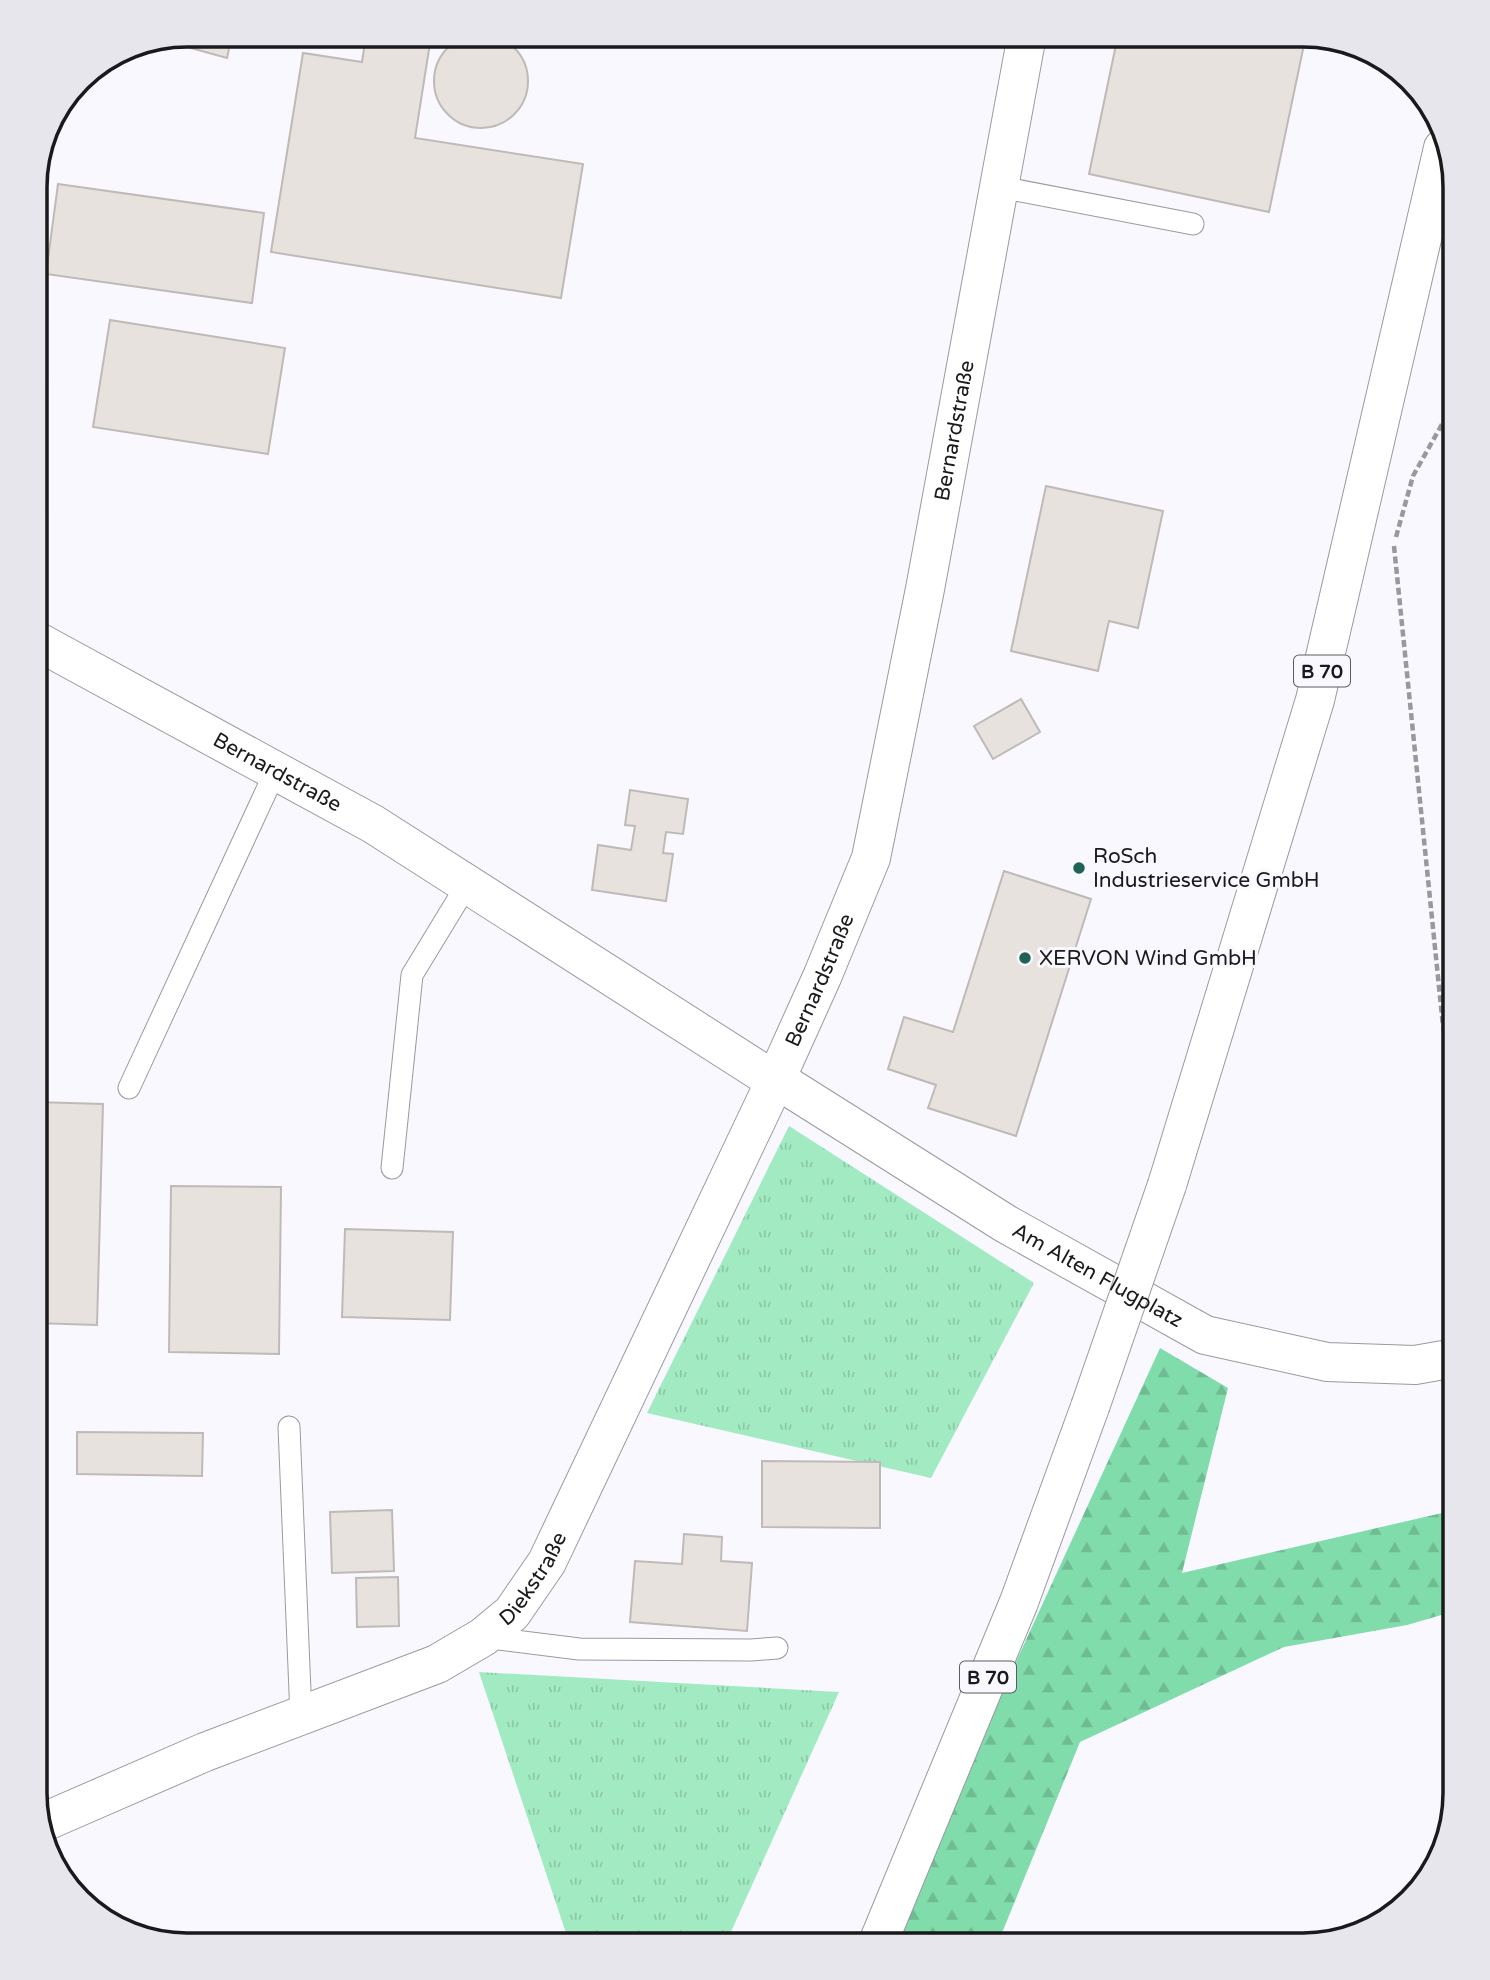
<svg xmlns="http://www.w3.org/2000/svg" width="1490" height="1980" font-family="'Varela Round',sans-serif">
  <style>
    .grass { fill: url(#grass-tufts) }
    .forest { fill: url(#forest-firs) }
    .building { fill: #e8e2df; stroke: #c0bab7; stroke-width: 2 }
    .lines { fill: none; stroke-linecap: round; stroke-linejoin: round }
    .lane-casing { stroke: #9a9a9f; stroke-width: 23 }
    .street-casing { stroke: #9a9a9f; stroke-width: 40 }
    .primary-casing { stroke: #9a9a9f; stroke-width: 40 }
    .path { stroke: #99999d; stroke-width: 4.5; stroke-dasharray: 7 3.5; stroke-linecap: butt }
    .lane { stroke: #fff; stroke-width: 21 }
    .street { stroke: #fff; stroke-width: 38 }
    .primary { stroke: #fff; stroke-width: 38 }
    .primary-bridge-casing { stroke: #9a9a9f; stroke-width: 40; stroke-linecap: butt }
    .primary-bridge { stroke: #fff; stroke-width: 38 }
    .poi-dot { fill: #1e6355; stroke: #f8f8fe; stroke-width: 2.5 }
    .labels { text-anchor: middle; stroke-width: 6; stroke-linejoin: round; paint-order: stroke }
    .shield { fill: #f8f8fe; stroke: #5d5d60; stroke-width: 2 }
    .shield-label { font-size: 19px; font-weight: bold; fill: #1a1a1c }
    .street-label { font-size: 21px; fill: #1a1a1c; stroke: #f8f8fe }
    .poi-label { font-size: 21px; fill: #1a1a1c; stroke: #f8f8fe; text-anchor: start }
    .rim { fill: none; stroke: #1a1a1c; stroke-width: 3.5 }
  </style>
  <defs>
    <pattern id="grass-tufts" width="24" height="20" patternUnits="userSpaceOnUse" patternTransform="scale(1.75)"><rect width="24" height="20" fill="#a2ebc2"/><path d="M3 7l-1-3M5 7V3M7 7l1-3M15 17l-1-3M17 17v-4M19 17l1-3" fill="none" stroke="#8bc9a6"/></pattern>
    <pattern id="forest-firs" width="22" height="20" patternUnits="userSpaceOnUse" patternTransform="scale(1.75)"><rect width="22" height="20" fill="#81dcab"/><path d="M5 1l3.5 6h-7zM16 11l3.5 6h-7z" fill="#6fbc93"/></pattern>
  </defs>
  <rect width="100%" height="100%" fill="#f8f8fe"/>
  <path class="grass" d="M 789,1126 L 1034,1283 L 931,1478 L 647,1413 Z
    M 479,1672 L 839,1692 L 725,1945 L 570,1945 Z"/>
  <path class="forest" d="M 1160,1348 L 1228,1388 L 1182,1573 L 1455,1510 L 1455,1611 L 1407,1625 L 1284,1647 L 1080,1742 L 997,1945 L 886,1945 Z"/>
  <path class="building" d="M434 81a47 47 0 1 1 94 0a47 47 0 1 1-94 0Z
    M 187,35 L 232,35 L 227,58 L 162,40 Z
    M 366,35 L 382,35 L 430,43 L 415,138 L 583,164 L 561,298 L 271,252 L 303,53 L 362,62 Z
    M 1118,35 L 1306,35 L 1269,212 L 1089,174 Z
    M 58,184 L 264,213 L 252,303 L 46,274 Z
    M 110,320 L 285,348 L 268,454 L 93,427 Z
    M 1046,486 L 1163,511 L 1138,628 L 1109,621 L 1098,671 L 1011,651 Z
    M 1021,699 L 1040,732 L 993,759 L 974,726 Z
    M 630,790 L 688,799 L 683,834 L 666,832 L 663,853 L 673,854 L 666,901 L 592,890 L 598,845 L 631,850 L 635,826 L 625,825 Z
    M 1004,871 L 1091,899 L 1016,1136 L 928,1108 L 936,1085 L 888,1069 L 904,1017 L 953,1032 Z
    M 35,1102 L 103,1104 L 97,1325 L 35,1323 Z
    M 171,1186 L 281,1187 L 279,1354 L 169,1352 Z
    M 345,1229 L 453,1232 L 450,1320 L 342,1317 Z
    M 77,1432 L 203,1433 L 202,1476 L 77,1474 Z
    M 762,1461 L 880,1462 L 880,1528 L 762,1527 Z
    M 392,1510 L 394,1571 L 332,1573 L 330,1512 Z
    M 684,1534 L 722,1537 L 721,1561 L 752,1563 L 747,1631 L 630,1622 L 635,1561 L 682,1564 Z
    M 398,1577 L 399,1626 L 357,1627 L 356,1578 Z"/>
  <g class="lines">
    <defs>
      <path id="lane" d="M 1000,187 L 1193,224
        M 1454,574 L 1455,582
        M 129,1088 L 276,770
        M 392,1168 L 412,975 L 468,883
        M 289,1427 L 301,1716
        M 483,1637 L 579,1649 L 751,1650 L 777,1648"/>
      <g id="street">
        <path id="s1" d="M 35,640 L 373,824 L 764,1074 L 776,1079 L 822,977 L 871,858 L 925,589 L 1027,35"/>
        <path id="s2" d="M 44,1822 L 205,1752 L 437,1664 L 483,1637 L 512,1613 L 547,1562 L 776,1079 L 1006,1224 L 1205,1335 L 1327,1362 L 1415,1365 L 1455,1358"/>
      </g>
      <path id="primary" d="M 1167,1185 L 1315,700 L 1443,148
        M 877,1945 L 1019,1602 L 1090,1407"/>
    </defs>
    <use href="#lane" class="lane-casing"/>
    <use href="#street" class="street-casing"/>
    <use href="#primary" class="primary-casing"/>
    <path class="path" d="M 1396,537 L 1413,476 L 1455,401
      M 1394,546 L 1443,1026 L 1455,1083"/>
    <use href="#lane" class="lane"/>
    <use href="#street" class="street"/>
    <use href="#primary" class="primary"/>
    <defs>
      <path id="primary-bridge" d="M 1090,1407 L 1167,1185"/>
    </defs>
    <use href="#primary-bridge" class="primary-bridge-casing"/>
    <use href="#primary-bridge" class="primary-bridge"/>
  </g>
  <g class="poi-dot">
    <circle cx="1079" cy="868" r="7"/>
    <circle cx="1025" cy="958" r="7"/>
  </g>
  <g class="labels">
    <g class="shield">
      <rect x="1294" y="655.5" width="56" height="31" rx="5"/>
      <rect x="960" y="1661.5" width="56" height="31" rx="5"/>
    </g>
    <g class="shield-label">
      <text x="1322" y="678">B 70</text>
      <text x="988" y="1684">B 70</text>
    </g>
    <g class="street-label">
      <text dy="7" stroke="none"><textPath href="#s1" startOffset="1538">Bernardstraße</textPath></text>
      <text dy="7" stroke="none"><textPath href="#s1" startOffset="276">Bernardstraße</textPath></text>
      <text dy="7" stroke="none"><textPath href="#s1" startOffset="970">Bernardstraße</textPath></text>
      <text dy="7" stroke="none"><textPath href="#s2" startOffset="1488">Am Alten Flugplatz</textPath></text>
      <text dy="7" stroke="none"><textPath href="#s2" startOffset="555">Diekstraße</textPath></text>
    </g>
    <g class="poi-label">
      <text x="1093" y="863">RoSch<tspan x="1093" dy="24">Industrieservice GmbH</tspan></text>
      <text x="1039" y="965">XERVON Wind GmbH</text>
    </g>
  </g>
  <path d="M0 0H1490V1980H0ZM187 47H1303A140 140 0 0 1 1443 187V1793A140 140 0 0 1 1303 1933H187A140 140 0 0 1 47 1793V187A140 140 0 0 1 187 47Z" fill="#e6e6ec" fill-rule="evenodd"/>
  <path class="rim" d="M187 47H1303A140 140 0 0 1 1443 187V1793A140 140 0 0 1 1303 1933H187A140 140 0 0 1 47 1793V187A140 140 0 0 1 187 47Z"/>
</svg>
